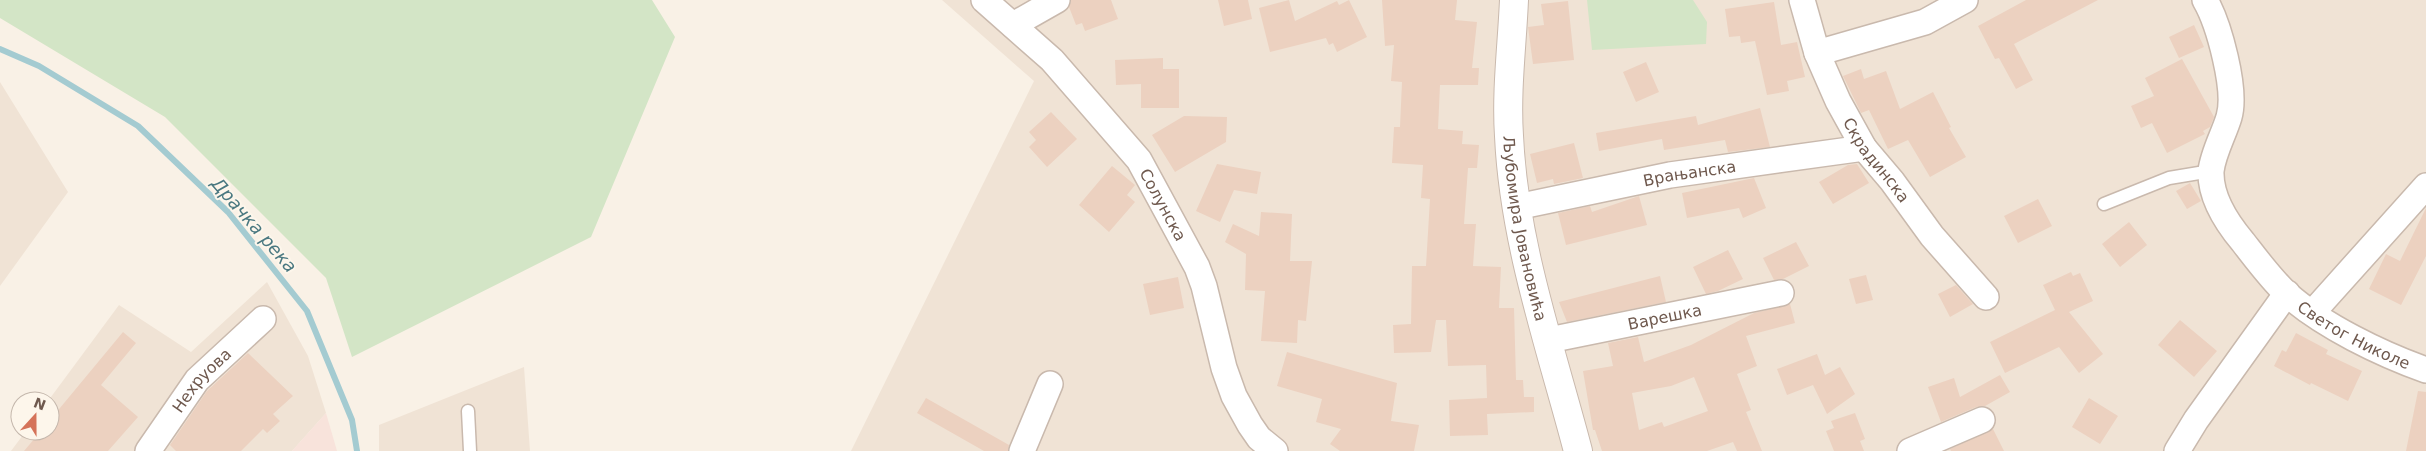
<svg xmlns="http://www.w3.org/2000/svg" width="2426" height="451" font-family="'DejaVu Sans',sans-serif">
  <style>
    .residential { fill: #f0e3d5 }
    .commercial { fill: #f8e3db }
    .green { fill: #d3e5c6 }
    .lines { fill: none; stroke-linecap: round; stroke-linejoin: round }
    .stream { stroke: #a4cbd1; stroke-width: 6 }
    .building { fill: #ecd1c0; fill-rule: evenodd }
    .service-casing { stroke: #c9b9ad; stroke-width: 15 }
    .minor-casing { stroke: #c9b9ad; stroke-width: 28 }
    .tertiary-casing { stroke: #c9b9ad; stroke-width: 30 }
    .service { stroke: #fff; stroke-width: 12 }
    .minor { stroke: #fff; stroke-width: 25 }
    .tertiary { stroke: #fff; stroke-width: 28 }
    .labels { text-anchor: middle; stroke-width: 4; stroke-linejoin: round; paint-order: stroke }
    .street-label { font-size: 16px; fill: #6f594e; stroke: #fdf6eb }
    .water-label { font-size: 18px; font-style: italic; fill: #4a7880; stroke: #fdf6eb }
  </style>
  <rect width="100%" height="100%" fill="#f9f1e6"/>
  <path class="residential" d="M 942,0 L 2426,0 L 2426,451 L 851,451 L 1034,81 Z
    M 0,82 L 68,192 L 0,286 Z
    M 267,282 L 308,356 L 326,413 L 292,451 L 11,451 L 26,431 L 50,431 L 50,401 L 48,401 L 119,305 L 191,352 Z
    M 524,367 L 530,451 L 379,451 L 379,425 Z"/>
  <path class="commercial" d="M 326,413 L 337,451 L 292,451 Z"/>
  <path class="green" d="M 0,0 L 652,0 L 675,37 L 591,237 L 352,357 L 326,278 L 165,117 L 0,18 Z
    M 1587,0 L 1693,0 L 1707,22 L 1706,44 L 1592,50 Z"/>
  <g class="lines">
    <path class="stream" d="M 0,49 L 39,66 L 138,126 L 228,212 L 307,311 L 352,420 L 357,451"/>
  </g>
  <path class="building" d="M 1071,0 L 1111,0 L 1118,19 L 1085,31 L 1082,23 L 1076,25 L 1069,7 Z
    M 1218,0 L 1248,0 L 1252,19 L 1224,26 Z
    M 1289,0 L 1295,21 L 1337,1 L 1339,5 L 1349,0 L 1367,37 L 1337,52 L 1333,43 L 1329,45 L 1326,38 L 1270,52 L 1259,8 Z
    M 1382,0 L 1457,0 L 1455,20 L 1477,22 L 1472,68 L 1479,68 L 1478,85 L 1440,85 L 1438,129 L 1463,131 L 1462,144 L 1479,145 L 1477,168 L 1468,168 L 1464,224 L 1476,224 L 1473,266 L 1501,267 L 1499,308 L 1514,308 L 1516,380 L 1523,380 L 1524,397 L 1534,397 L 1534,412 L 1487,414 L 1488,435 L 1450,436 L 1449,400 L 1487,398 L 1486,365 L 1448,366 L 1446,320 L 1436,320 L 1431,352 L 1394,353 L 1393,325 L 1411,324 L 1412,266 L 1426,266 L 1430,199 L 1421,198 L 1423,165 L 1392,163 L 1394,127 L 1400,127 L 1402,82 L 1391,81 L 1394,45 L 1385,46 Z
    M 2026,0 L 2098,0 L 2014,44 L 2033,80 L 2016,89 L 1999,58 L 1995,59 L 1978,26 Z
    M 1568,1 L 1574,60 L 1533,64 L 1528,27 L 1544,25 L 1541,4 Z
    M 1774,2 L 1781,45 L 1797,42 L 1805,77 L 1787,81 L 1789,91 L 1767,95 L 1755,41 L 1741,43 L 1740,36 L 1729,37 L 1725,9 Z
    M 2194,25 L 2204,47 L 2179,58 L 2169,37 Z
    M 1163,58 L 1163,69 L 1179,69 L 1179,108 L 1141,108 L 1141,84 L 1116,85 L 1115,60 Z
    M 2182,59 L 2214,117 L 2210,127 L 2203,131 L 2205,134 L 2167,153 L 2152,123 L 2141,128 L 2131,106 L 2154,96 L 2145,78 Z
    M 1646,62 L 1659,92 L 1636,102 L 1623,72 Z
    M 1861,69 L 1864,79 L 1886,71 L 1900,109 L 1933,92 L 1951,127 L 1949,128 L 1966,157 L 1930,177 L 1908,140 L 1888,149 L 1869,110 L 1861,113 L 1843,76 Z
    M 1760,108 L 1770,147 L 1728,152 L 1725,140 L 1664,150 L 1662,139 L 1599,151 L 1596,133 L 1696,116 L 1698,125 Z
    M 1051,112 L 1077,139 L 1047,167 L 1029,147 L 1036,140 L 1029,132 Z
    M 1184,116 L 1227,117 L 1226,142 L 1175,172 L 1152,135 Z
    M 1574,143 L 1583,178 L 1554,184 L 1553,179 L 1537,183 L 1530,154 Z
    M 1217,164 L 1261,172 L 1257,194 L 1234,190 L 1220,222 L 1196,211 Z
    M 1857,164 L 1869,183 L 1833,204 L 1819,182 L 1848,165 Z
    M 1112,166 L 1135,185 L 1127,195 L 1135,202 L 1109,232 L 1079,205 Z
    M 1754,178 L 1766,208 L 1743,218 L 1739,208 L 1687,218 L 1682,193 Z
    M 2190,183 L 2201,201 L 2187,209 L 2176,191 Z
    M 1639,196 L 1647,225 L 1566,245 L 1558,213 L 1590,206 L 1592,212 Z
    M 2038,199 L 2052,226 L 2018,243 L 2004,216 Z
    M 2426,208 L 2426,256 L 2401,305 L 2369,289 L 2386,254 L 2400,261 Z
    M 1261,212 L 1292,214 L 1290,261 L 1312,261 L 1306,321 L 1298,320 L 1297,343 L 1261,341 L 1265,291 L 1245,290 L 1246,254 L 1225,242 L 1233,224 L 1259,236 Z
    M 2129,222 L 2147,245 L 2120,267 L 2102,244 Z
    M 1796,242 L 1809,266 L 1783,279 L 1774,280 L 1763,258 Z
    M 1728,250 L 1743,279 L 1718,291 L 1706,294 L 1693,267 Z
    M 2071,272 L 2073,276 L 2080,273 L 2093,301 L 2069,312 L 2103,354 L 2079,373 L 2059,347 L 2005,373 L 1990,342 L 2055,310 L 2043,285 Z
    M 1866,275 L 1873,300 L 1856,304 L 1849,279 Z
    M 1660,276 L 1666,302 L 1567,322 L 1559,302 Z
    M 1178,277 L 1184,308 L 1150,315 L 1143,284 Z
    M 1956,285 L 1973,304 L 1950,317 L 1938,294 Z
    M 1790,304 L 1795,323 L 1746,336 L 1757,366 L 1737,374 L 1751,410 L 1746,412 L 1762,451 L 1737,451 L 1733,442 L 1707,451 L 1602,451 L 1595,430 L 1593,430 L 1583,371 L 1613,366 L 1608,343 L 1638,337 L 1644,362 L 1691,345 L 1754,313 ZM 1694,377 L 1708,411 L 1664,427 L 1662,422 L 1639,430 L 1632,393 L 1671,386 Z
    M 2180,320 L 2217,351 L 2194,377 L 2158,345 Z
    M 123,332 L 136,343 L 101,385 L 138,417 L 108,451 L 24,451 L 41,431 L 50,431 L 50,420 Z
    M 2296,333 L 2328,350 L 2326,354 L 2362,371 L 2348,401 L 2311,383 L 2310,385 L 2274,366 L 2282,350 L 2286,352 Z
    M 1287,352 L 1397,383 L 1391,421 L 1419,425 L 1414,451 L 1340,451 L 1330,444 L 1341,429 L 1316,422 L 1322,399 L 1277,386 Z
    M 248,353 L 293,396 L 273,414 L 280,421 L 267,433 L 263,429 L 241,451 L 176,451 L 170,445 L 207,391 Z
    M 1817,354 L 1825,375 L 1840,367 L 1855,394 L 1827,414 L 1813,385 L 1787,395 L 1777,369 Z
    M 2000,375 L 2010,392 L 1985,406 L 1976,407 L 1941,422 L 1928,387 L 1954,378 L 1960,397 Z
    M 2418,391 L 2426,392 L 2426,451 L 2406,451 Z
    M 926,398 L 1009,445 L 1008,451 L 984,451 L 917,413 Z
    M 2089,398 L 2118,416 L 2100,444 L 2072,427 Z
    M 1855,413 L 1865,439 L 1860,441 L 1864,451 L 1834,451 L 1826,431 L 1834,428 L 1831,421 Z
    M 1993,429 L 2004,451 L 1951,451 L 1950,449 Z"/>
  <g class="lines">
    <defs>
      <path id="service" d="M 2104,204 L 2169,178 L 2211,171
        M 468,411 L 470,451"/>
      <g id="minor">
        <path id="s1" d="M 984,0 L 1052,60 L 1139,160 L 1197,267 L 1204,286 L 1224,368 L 1234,396 L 1250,425 L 1259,438 L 1275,451"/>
        <path id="s2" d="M 1802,0 L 1817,53 L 1838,101 L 1864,148 L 1892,181 L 1932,236 L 1986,297"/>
        <path id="s3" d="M 2205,0 C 2219,24 2237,90 2229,117 C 2224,134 2213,153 2211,171 C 2210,197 2227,223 2243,242 C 2257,260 2271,279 2287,294 C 2323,326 2381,354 2426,370"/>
        <path d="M 1013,25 L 1057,0"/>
        <path d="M 1817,53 L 1925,22 L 1965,0"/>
        <path id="s4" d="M 1517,207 L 1670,175 L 1864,148"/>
        <path d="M 2313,312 L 2426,186"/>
        <path id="s5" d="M 1549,340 L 1781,293"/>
        <path id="s6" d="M 148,451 L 197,380 L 263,319"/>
        <path d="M 1022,451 L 1050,384"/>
        <path d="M 1910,451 L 1982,420"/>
        <path d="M 2177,451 L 2196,420 L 2287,293"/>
      </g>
      <g id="tertiary">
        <path id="s7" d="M 1514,0 C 1512,46 1506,91 1509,136 C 1514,244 1551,348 1578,451"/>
      </g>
    </defs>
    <use href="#service" class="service-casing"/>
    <use href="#minor" class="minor-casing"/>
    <use href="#tertiary" class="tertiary-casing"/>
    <use href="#service" class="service"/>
    <use href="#minor" class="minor"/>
    <use href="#tertiary" class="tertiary"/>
  </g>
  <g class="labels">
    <g class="street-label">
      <text dy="6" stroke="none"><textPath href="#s2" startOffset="178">Скрадинска</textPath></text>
      <text dy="6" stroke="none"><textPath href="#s4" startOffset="176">Врањанска</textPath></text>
      <text dy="6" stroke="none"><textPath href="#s1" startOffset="274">Солунска</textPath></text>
      <text dy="6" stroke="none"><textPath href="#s7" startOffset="230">Љубомира Јовановића</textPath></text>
      <text dy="6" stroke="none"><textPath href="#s5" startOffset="118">Варешка</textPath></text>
      <text dy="6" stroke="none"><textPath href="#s3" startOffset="405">Светог Николе</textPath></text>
      <text dy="6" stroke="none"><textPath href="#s6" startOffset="89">Нехруова</textPath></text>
    </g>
    <g class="water-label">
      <text transform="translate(254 225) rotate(49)" y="6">Драчка река</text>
    </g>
  </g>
  <g transform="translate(35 416) rotate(21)"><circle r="24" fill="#fdf6eb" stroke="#c4b7ac"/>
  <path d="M0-4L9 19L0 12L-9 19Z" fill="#d57359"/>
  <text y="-8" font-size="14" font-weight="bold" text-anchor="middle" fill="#6f594e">N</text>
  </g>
</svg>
